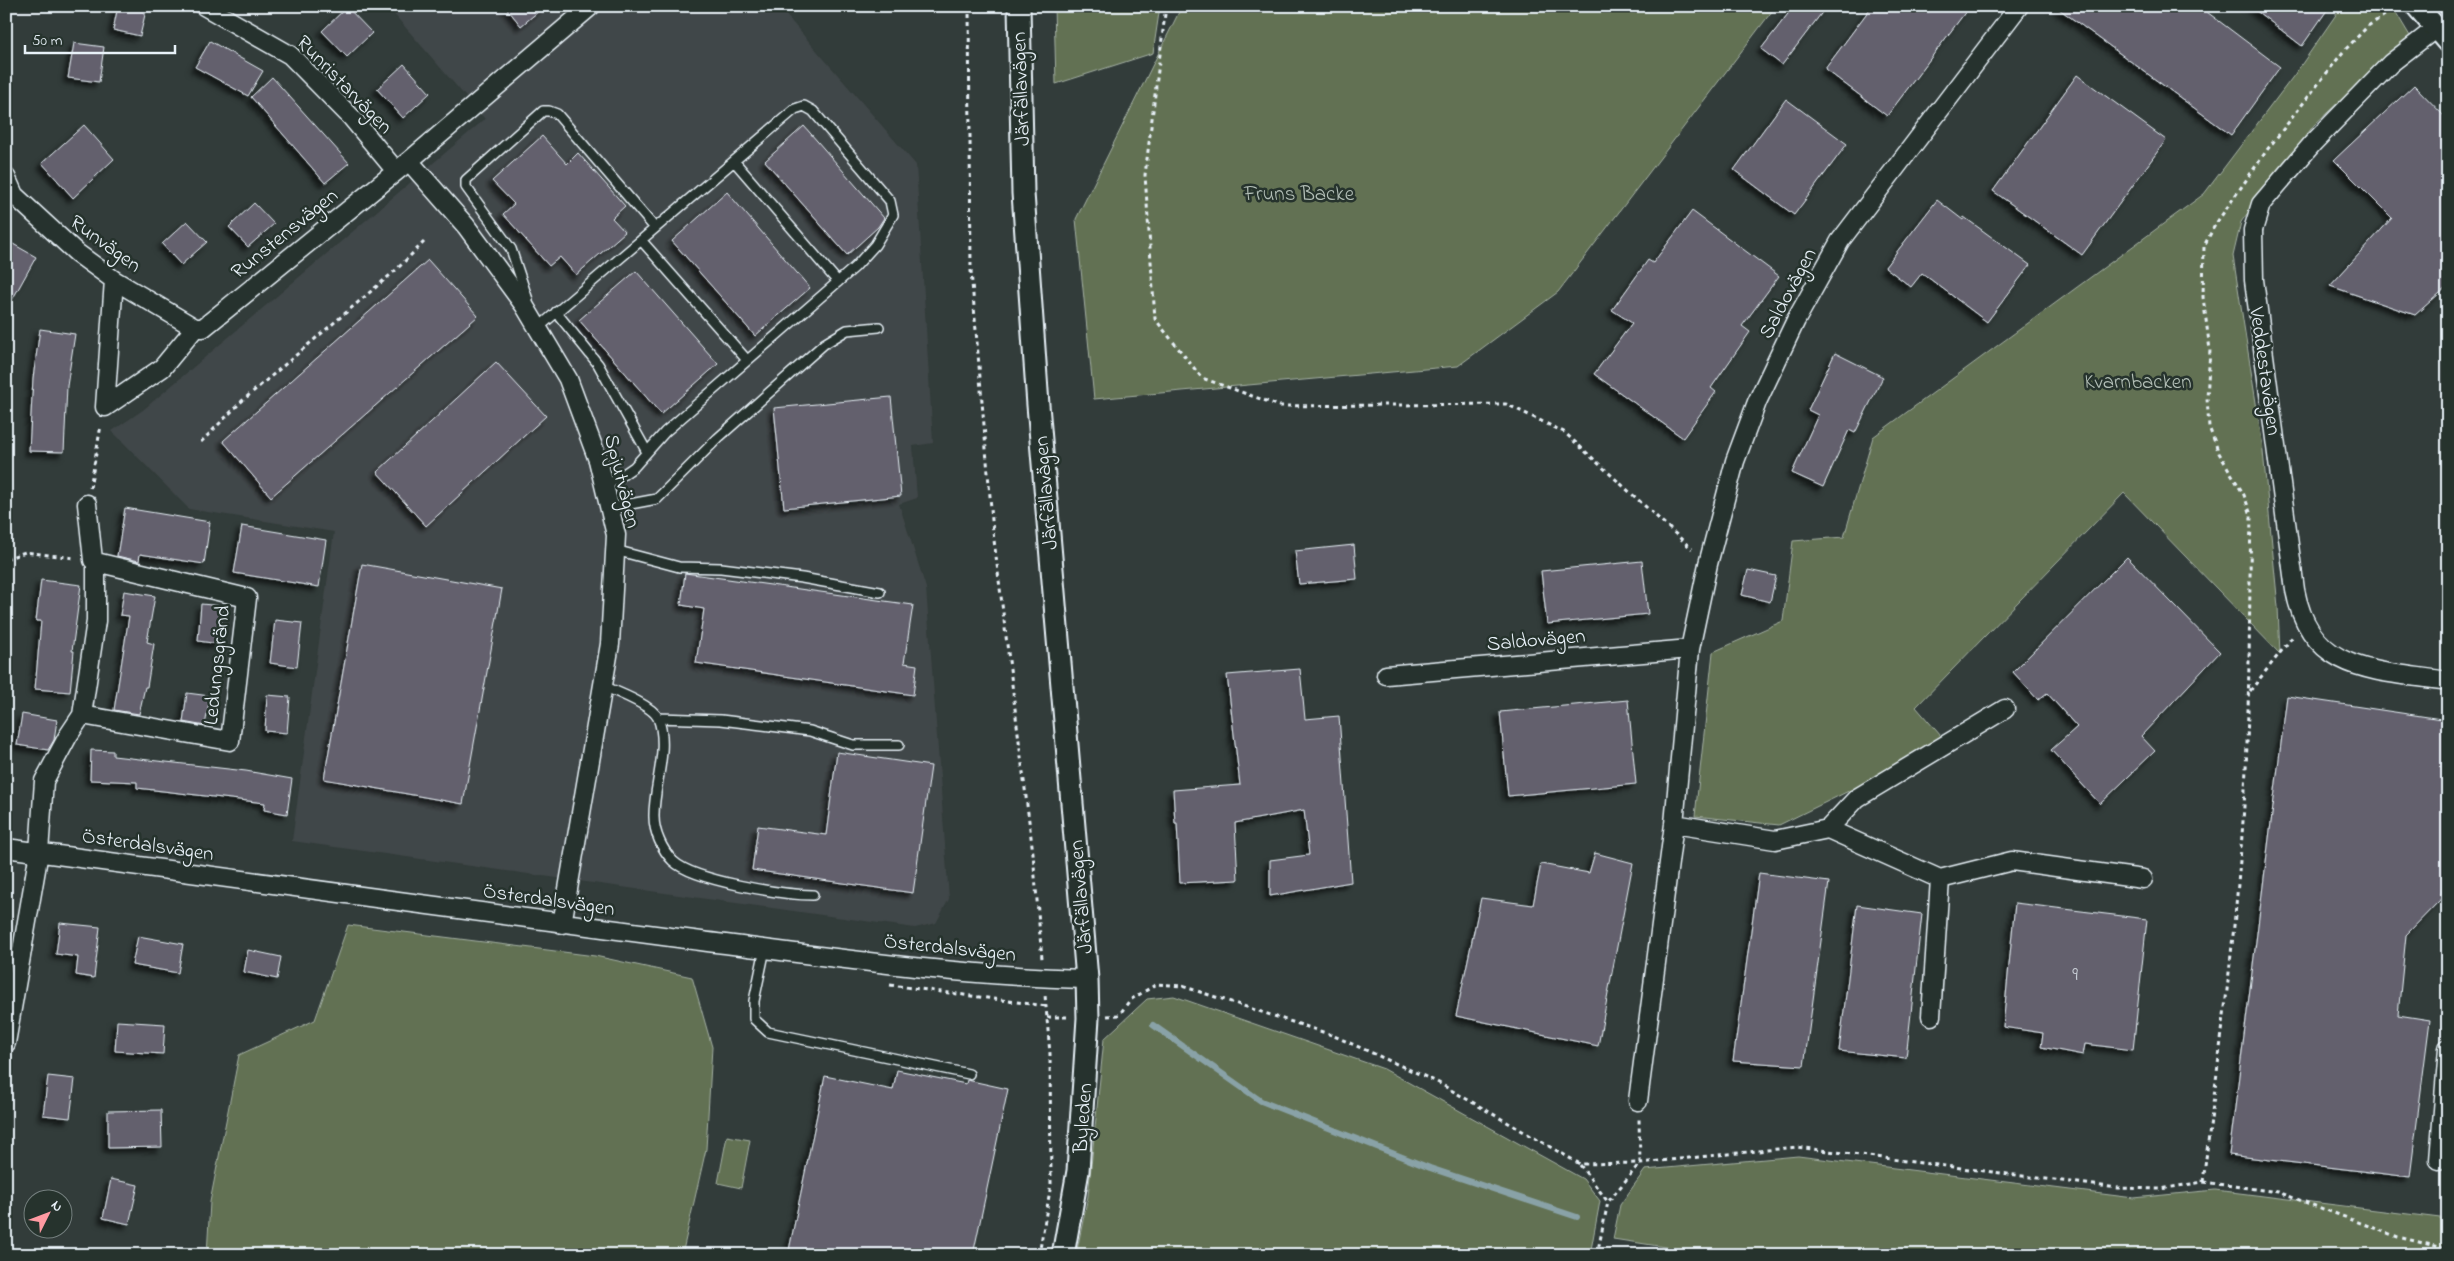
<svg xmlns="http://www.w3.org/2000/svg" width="2454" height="1261" font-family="'Indie Flower',sans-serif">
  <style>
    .built { fill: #414749 }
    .green { fill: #627152; stroke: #a5b1a5 }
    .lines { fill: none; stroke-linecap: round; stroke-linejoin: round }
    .stream { stroke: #89a2a7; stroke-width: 6 }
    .building { fill: #64616d; stroke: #e8f1f8; filter: url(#shadow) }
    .service-casing { stroke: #e8f1f8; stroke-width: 12 }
    .minor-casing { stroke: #e8f1f8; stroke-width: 21 }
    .tertiary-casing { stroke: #e8f1f8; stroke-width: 25 }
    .path { stroke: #e8f1f8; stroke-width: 3; stroke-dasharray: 4 4; stroke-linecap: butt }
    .service { stroke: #26332d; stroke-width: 9 }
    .minor { stroke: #26332d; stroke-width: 18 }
    .tertiary { stroke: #26332d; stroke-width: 21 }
    .labels { text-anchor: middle; stroke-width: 5; stroke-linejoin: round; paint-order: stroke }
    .number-label { font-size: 19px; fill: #c7cdd5 }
    .street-label { font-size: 21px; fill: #e8f1f8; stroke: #26332d }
    .park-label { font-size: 21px; fill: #b2beb6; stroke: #26332d }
  </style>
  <defs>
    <filter id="shadow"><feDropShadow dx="-4.5" dy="4.5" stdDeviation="2.5" flood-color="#0009"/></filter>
  </defs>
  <rect width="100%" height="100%" fill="#323c3a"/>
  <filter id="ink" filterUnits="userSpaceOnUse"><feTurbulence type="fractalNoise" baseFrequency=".02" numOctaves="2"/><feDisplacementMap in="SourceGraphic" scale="10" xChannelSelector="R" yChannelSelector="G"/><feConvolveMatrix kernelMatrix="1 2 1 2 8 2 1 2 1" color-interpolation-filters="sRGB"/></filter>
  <g filter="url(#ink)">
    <path class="built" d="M 387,6 L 778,6 L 916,165 L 933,443 L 913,446 L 917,498 L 899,504 L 926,588 L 949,899 L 936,923 L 915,928 L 292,841 L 334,532 L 189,509 L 112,431 L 143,410 L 485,119 Z"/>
    <path class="green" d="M 1054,6 L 1160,6 L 1153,53 L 1056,84 Z
      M 1182,6 L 1776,6 L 1558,292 L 1458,366 L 1094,399 L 1076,219 Z
      M 2342,6 L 2392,6 L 2410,36 L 2314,125 L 2241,222 L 2233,256 L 2262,441 L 2278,607 L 2280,654 L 2124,493 L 1916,707 L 1947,743 L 1779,825 L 1695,816 L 1713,652 L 1783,621 L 1793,541 L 1844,537 L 1873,437 L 2204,194 L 2295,74 Z
      M 348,925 L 595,956 L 692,977 L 712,1047 L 706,1149 L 682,1255 L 207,1255 L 210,1202 L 239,1055 L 315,1020 Z
      M 1174,996 L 1384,1069 L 1583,1179 L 1600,1201 L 1590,1255 L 1503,1250 L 1502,1255 L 1076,1255 L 1088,1196 L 1104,1039 L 1147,999 Z
      M 727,1136 L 750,1140 L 741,1188 L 718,1183 Z
      M 1798,1156 L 2134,1198 L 2215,1190 L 2448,1219 L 2448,1255 L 1717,1255 L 1613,1239 L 1620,1205 L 1645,1170 Z"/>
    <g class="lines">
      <path class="stream" d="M 1153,1025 L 1261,1101 L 1430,1168 L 1577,1217"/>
    </g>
    <path class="building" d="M 118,6 L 147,6 L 140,36 L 113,30 Z
      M 505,6 L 545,6 L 521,26 Z
      M 1794,6 L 1827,6 L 1782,65 L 1761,49 Z
      M 1872,6 L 1970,6 L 1887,116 L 1825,69 Z
      M 2055,6 L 2199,6 L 2280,67 L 2231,135 Z
      M 2250,6 L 2330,6 L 2302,46 Z
      M 347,7 L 372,33 L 347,57 L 322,31 Z
      M 210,41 L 263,71 L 248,96 L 195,67 Z
      M 74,43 L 104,47 L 99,82 L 68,78 Z
      M 404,64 L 430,93 L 403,118 L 377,89 Z
      M 2077,75 L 2166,140 L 2082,255 L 1993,191 Z
      M 272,77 L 349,163 L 325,183 L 251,97 Z
      M 2414,85 L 2448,120 L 2448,286 L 2415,315 L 2330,286 L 2392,218 L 2334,160 Z
      M 1786,99 L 1847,144 L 1794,215 L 1734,170 Z
      M 84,125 L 114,159 L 73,198 L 42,163 Z
      M 804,126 L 884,218 L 878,227 L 847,255 L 765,161 Z
      M 542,136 L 567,164 L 578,153 L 625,206 L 612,218 L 625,232 L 576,275 L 560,257 L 549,266 L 503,214 L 514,204 L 492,181 Z
      M 727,192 L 810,288 L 755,336 L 672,241 Z
      M 1937,200 L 1963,220 L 1964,217 L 2030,265 L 1987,322 L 1922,273 L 1911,287 L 1885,267 Z
      M 254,203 L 274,224 L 248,247 L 229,227 Z
      M 1692,211 L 1779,276 L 1742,326 L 1750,332 L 1711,388 L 1716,392 L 1683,438 L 1594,374 L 1632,323 L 1612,310 L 1648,260 L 1653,263 Z
      M 187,221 L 207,242 L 181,265 L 162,244 Z
      M 6,240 L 36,257 L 6,311 Z
      M 428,260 L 478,316 L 271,497 L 223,441 Z
      M 636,271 L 718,364 L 661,414 L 579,320 Z
      M 40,329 L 75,334 L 67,386 L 64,452 L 29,451 L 33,378 Z
      M 1835,353 L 1883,377 L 1855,433 L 1849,430 L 1823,487 L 1792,473 L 1818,415 L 1808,410 Z
      M 496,362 L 546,416 L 426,526 L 377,472 Z
      M 891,397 L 901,496 L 784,508 L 774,408 Z
      M 125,508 L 210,522 L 204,564 L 140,554 L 139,561 L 117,556 Z
      M 242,526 L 326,540 L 319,587 L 234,573 Z
      M 1354,545 L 1357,579 L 1299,584 L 1295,551 Z
      M 2127,557 L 2220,652 L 2141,736 L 2155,751 L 2100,804 L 2051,750 L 2077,727 L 2047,693 L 2038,700 L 2013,672 Z
      M 1642,561 L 1648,614 L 1547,624 L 1541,571 Z
      M 362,564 L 502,589 L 463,804 L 324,779 Z
      M 1748,570 L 1776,576 L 1770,602 L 1742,595 Z
      M 685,573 L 913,605 L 904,663 L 917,665 L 913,695 L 696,663 L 704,609 L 681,605 Z
      M 41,580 L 81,585 L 72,651 L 74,651 L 70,692 L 35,689 L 41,621 L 36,621 Z
      M 124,591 L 155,596 L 147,642 L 154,644 L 147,687 L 145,687 L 139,714 L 114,710 L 129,616 L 120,615 Z
      M 201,604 L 223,606 L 219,644 L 198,641 Z
      M 275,620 L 302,623 L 297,667 L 270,663 Z
      M 1300,669 L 1305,719 L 1339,716 L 1351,882 L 1270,896 L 1270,860 L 1309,855 L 1304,810 L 1235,823 L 1238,880 L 1180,883 L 1177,823 L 1175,823 L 1173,790 L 1240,785 L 1227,675 Z
      M 187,693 L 210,696 L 205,726 L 183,722 Z
      M 267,695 L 290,697 L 287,733 L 265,731 Z
      M 2287,696 L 2448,720 L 2448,856 L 2440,900 L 2406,935 L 2398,1015 L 2430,1020 L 2410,1177 L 2229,1155 Z
      M 1628,700 L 1636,784 L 1508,796 L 1500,712 Z
      M 22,714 L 57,720 L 54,740 L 48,750 L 17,745 Z
      M 91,750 L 113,751 L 113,756 L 246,771 L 292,779 L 287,814 L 264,810 L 265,803 L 137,788 L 137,782 L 90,780 Z
      M 837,752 L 931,766 L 913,893 L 752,870 L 758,826 L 826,835 Z
      M 1595,853 L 1633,863 L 1598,1046 L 1456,1016 L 1481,898 L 1533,905 L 1541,864 L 1589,873 Z
      M 1759,873 L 1829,882 L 1804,1066 L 1733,1061 Z
      M 2015,903 L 2147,919 L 2133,1050 L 2085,1044 L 2083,1055 L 2041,1047 L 2043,1033 L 2003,1027 Z
      M 1857,905 L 1922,914 L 1906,1058 L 1839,1051 Z
      M 60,923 L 100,927 L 94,978 L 76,975 L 78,957 L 56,954 Z
      M 138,936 L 183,944 L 178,973 L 132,965 Z
      M 248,950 L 281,957 L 277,979 L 244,972 Z
      M 117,1021 L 165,1024 L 163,1054 L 115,1051 Z
      M 897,1070 L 966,1084 L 967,1080 L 1008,1089 L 973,1255 L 788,1255 L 825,1076 L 893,1090 Z
      M 48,1076 L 75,1079 L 70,1118 L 43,1115 Z
      M 161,1110 L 162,1147 L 108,1148 L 108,1111 Z
      M 111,1179 L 138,1185 L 129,1224 L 103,1218 Z"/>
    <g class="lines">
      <defs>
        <path id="service" d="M 734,161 L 838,282
          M 641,240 L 747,360
          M 526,303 L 528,300 L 511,249 L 466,187 L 466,180 L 543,111 L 549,111 L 557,114 L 655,228
          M 556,312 L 598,364 L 647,452
          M 538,328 L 795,109 L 804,106 L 813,111 L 890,201 L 893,215 L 875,245 L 855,267 L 665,432 L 634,467 L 605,487
          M 609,508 L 657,499 L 718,438 L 824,344 L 847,330 L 879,327
          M 615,550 L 679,567 L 721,568 L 802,578 L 880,592
          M 603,686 C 617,692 652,705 658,718 C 670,748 653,787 654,817 C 654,832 662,850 673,861 C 694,881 784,895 813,895
          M 658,718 L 721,720 L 810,731 L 853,745 L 899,745
          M 765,949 L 754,1001 L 754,1019 L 768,1032 L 969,1074"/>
        <path id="minor" d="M 204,6 L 290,55 L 352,118 L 396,171
          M 2435,29 L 2391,63 L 2313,143 L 2261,204 L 2253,230 L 2254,280 L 2295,590 C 2311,675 2378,670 2448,681
          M 409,161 L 466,226 L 524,305 L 568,379 L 598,460 L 616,535 L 610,644 L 562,924
          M 6,177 L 14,195 L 77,253 L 114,280 L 195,328
          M 105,407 L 162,368 L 195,328 L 203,328 L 409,161 L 591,6
          M 105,407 L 114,280
          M 1386,675 L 1690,649
          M 82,715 L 230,741 L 247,598 L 96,562
          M 1674,824 L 1775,840 L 1828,829
          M 1828,829 L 1940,879 L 1931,1016
          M 1828,829 L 1857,798 L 2005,709
          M 6,848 C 238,878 469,912 701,941 C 829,957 958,976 1087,979
          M 1940,879 L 2012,861 L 2143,879
          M 6,1043 L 39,852 L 44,781 L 68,736 L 82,715 L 96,621 L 96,562 L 93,560 L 87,504
          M 1638,1101 L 1674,824 L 1690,649 L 1708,564 L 1735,461 L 1757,402 L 1796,320 L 1840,241 L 2019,6
          M 2439,1160 L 2448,1048"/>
        <path id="tertiary" d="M 1019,6 L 1023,193 L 1038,405 L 1087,979 L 1088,1018 L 1078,1171 L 1063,1255
          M 2417,6 L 2448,42"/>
      </defs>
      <use href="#service" class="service-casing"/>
      <use href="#minor" class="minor-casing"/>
      <use href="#tertiary" class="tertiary-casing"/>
      <path class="path" d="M 969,6 L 971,271 L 993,532 L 1033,853 L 1042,959
        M 1166,6 L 1145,175 L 1155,319 L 1202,378 L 1280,406 L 1506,404 L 1564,432 L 1692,549
        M 201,442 L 242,401 L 396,270 L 424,242
        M 90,488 L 101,425
        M 6,559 L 25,552 L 74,558
        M 2250,691 L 2294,635
        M 890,985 L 1046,1006
        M 1107,1016 L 1119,1015 L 1130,1000 L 1157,984 L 1182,986 L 1332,1035 L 1437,1082 L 1580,1164 L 1640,1163 L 1797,1147 L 2117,1188 L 2160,1189 L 2203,1182 L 2278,1192 L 2398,1237 L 2448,1249
        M 1047,1017 L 1068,1017
        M 1580,1165 L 1608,1202
        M 2203,1182 C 2219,1057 2236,932 2244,806 C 2250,709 2249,612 2251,515 L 2244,495 L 2219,453 L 2209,427 L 2207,398 L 2210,350 L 2203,297 L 2204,246 L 2215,225 L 2267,150 L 2343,52 L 2368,26 L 2397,7
        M 1039,1255 L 1051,1184 L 1050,1054 L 1045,995
        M 1597,1255 L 1608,1202 L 1640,1163 L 1639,1119"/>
      <use href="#service" class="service"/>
      <use href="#minor" class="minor"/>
      <use href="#tertiary" class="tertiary"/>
    </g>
  </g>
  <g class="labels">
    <g class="number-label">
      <text x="2075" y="980">9</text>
    </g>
    <g class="street-label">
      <text transform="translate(345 84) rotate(46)" y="7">Runristarvägen</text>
      <text transform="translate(1020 89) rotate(-92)" y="7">Järfällavägen</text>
      <text transform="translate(284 233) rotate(-39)" y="7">Runstensvägen</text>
      <text transform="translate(106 243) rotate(36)" y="7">Runvägen</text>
      <text transform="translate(1787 293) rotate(-62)" y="7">Saldovägen</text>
      <text transform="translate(2266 371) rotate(82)" y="7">Veddestavägen</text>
      <text transform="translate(623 481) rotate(76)" y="7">Spjutvägen</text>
      <text transform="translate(1045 493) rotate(-95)" y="7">Järfällavägen</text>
      <text transform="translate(1536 639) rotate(-5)" y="7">Saldovägen</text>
      <text transform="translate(216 665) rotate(-84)" y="7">Ledungsgränd</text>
      <text transform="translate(148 844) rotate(8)" y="7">Österdalsvägen</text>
      <text transform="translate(1080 897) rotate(-95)" y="7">Järfällavägen</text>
      <text transform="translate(549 899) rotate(8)" y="7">Österdalsvägen</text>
      <text transform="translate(950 947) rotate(6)" y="7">Österdalsvägen</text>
      <text transform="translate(1082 1118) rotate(-86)" y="7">Byleden</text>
    </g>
    <g class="park-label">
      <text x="1299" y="200">Fruns Backe</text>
      <text x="2138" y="388">Kvarnbacken</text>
    </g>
  </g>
  <rect width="2454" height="1261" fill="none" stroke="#26332d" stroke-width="25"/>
  <rect x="12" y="12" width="2429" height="1236" fill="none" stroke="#e8f1f8" stroke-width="2" filter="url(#ink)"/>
  <g transform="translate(48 1214) rotate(48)"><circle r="24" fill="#26332d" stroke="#747f7e"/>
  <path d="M0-4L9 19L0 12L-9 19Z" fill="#ff9aa2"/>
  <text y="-8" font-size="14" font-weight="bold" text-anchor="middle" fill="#e8f1f8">N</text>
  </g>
  <path d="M25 45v8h150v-8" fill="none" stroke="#e8f1f8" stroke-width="2.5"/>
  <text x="32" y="45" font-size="15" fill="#e8f1f8" stroke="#26332d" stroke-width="4" paint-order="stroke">50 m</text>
</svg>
